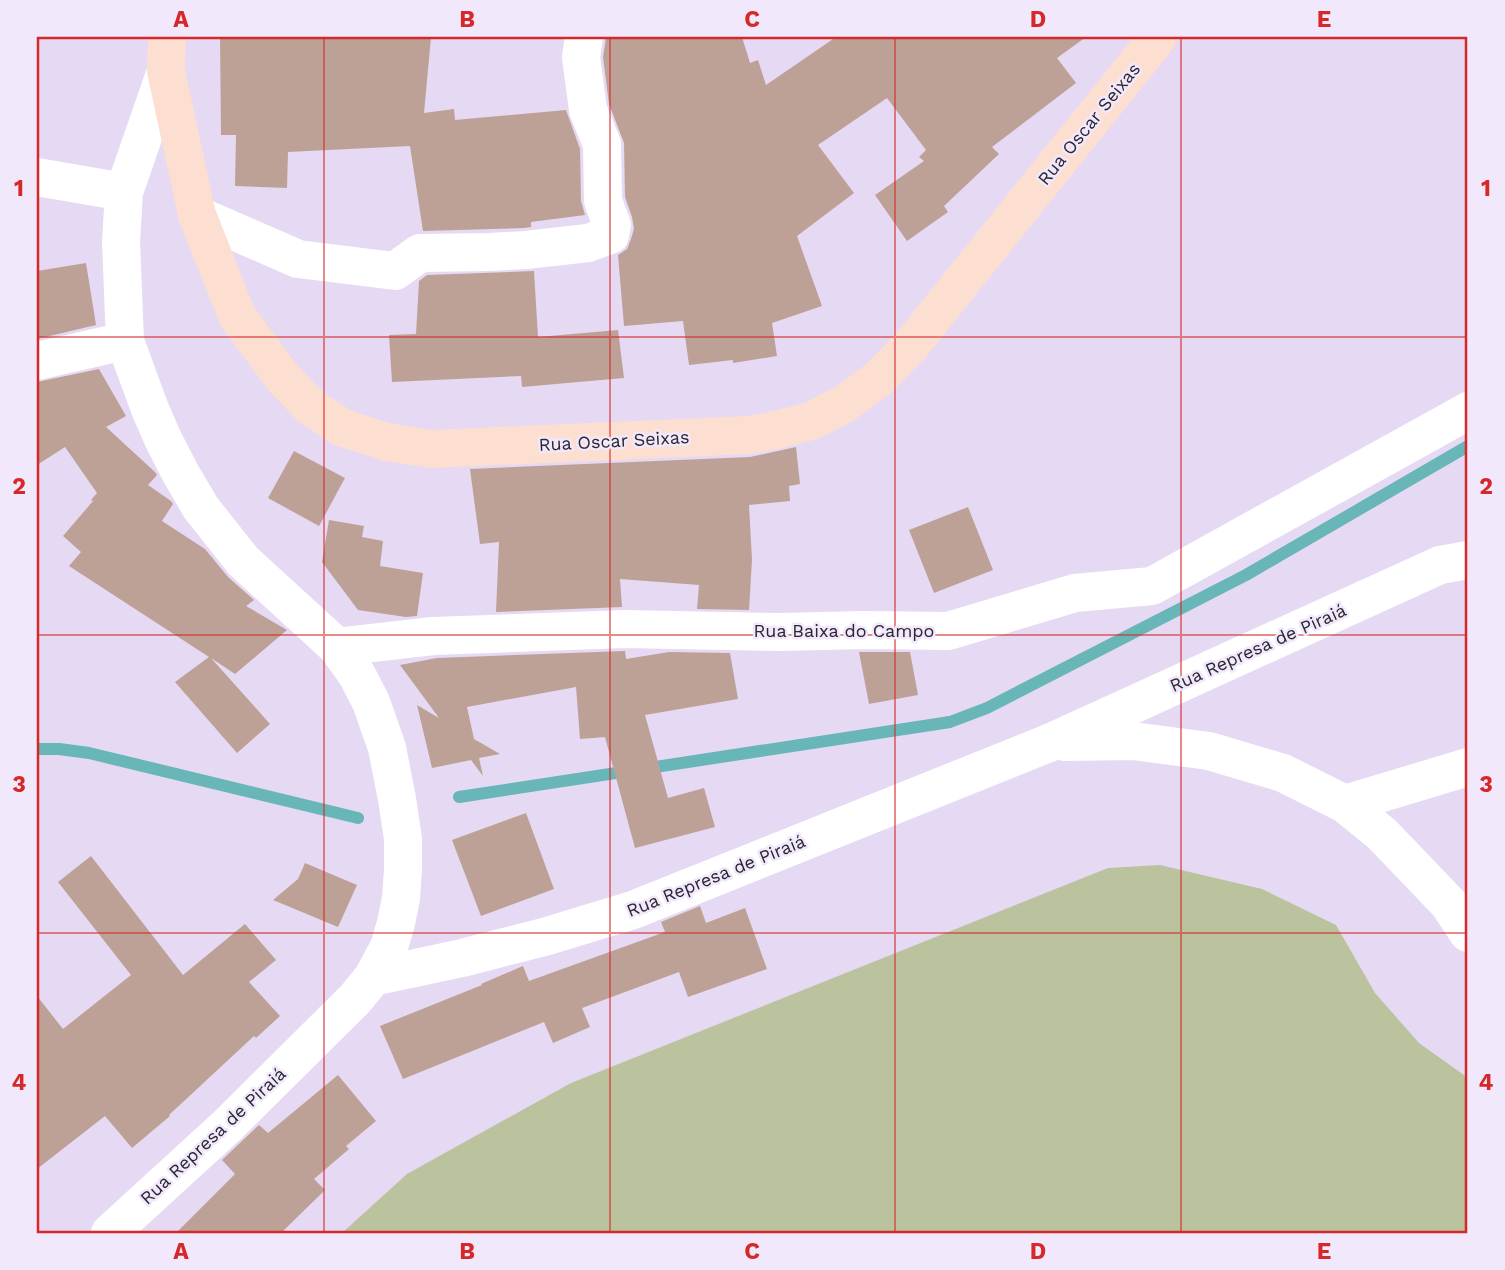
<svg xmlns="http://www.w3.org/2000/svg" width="1505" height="1270" font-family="'Work Sans',sans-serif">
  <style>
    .green { fill: #bac39d }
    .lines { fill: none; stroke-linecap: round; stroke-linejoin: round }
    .stream { stroke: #68b6b7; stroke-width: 12 }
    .building { fill: #bda196 }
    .minor { stroke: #fff; stroke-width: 38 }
    .major { stroke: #fcdfd1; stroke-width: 38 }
    .grid { fill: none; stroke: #d62828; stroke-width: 2; stroke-opacity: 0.55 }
    .labels { text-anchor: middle; stroke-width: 5; stroke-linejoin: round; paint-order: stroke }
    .street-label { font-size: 18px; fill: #2b2630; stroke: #f1e8fc }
    .neatline { fill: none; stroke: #d62828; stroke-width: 2.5 }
    .grid-label { font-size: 23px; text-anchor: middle; font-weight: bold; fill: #d62828 }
  </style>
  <rect width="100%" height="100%" fill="#e5d9f3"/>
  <path class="green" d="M 1160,865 L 1262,889 L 1336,925 L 1375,993 L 1419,1043 L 1468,1078 L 1468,1233 L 342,1233 L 407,1174 L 571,1083 L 1108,868 Z"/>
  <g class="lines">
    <path class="stream" d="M 37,749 L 59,749 L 89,753 L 358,818
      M 459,797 L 950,722 L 987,708 L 1246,575 L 1468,446"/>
  </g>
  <path class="building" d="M 220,37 L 431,37 L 424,113 L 454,109 L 455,120 L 566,110 L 580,149 L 581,201 L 585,215 L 531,222 L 531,227 L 524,228 L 423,231 L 410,146 L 288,152 L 287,188 L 235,186 L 236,135 L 221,135 Z
    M 696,37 L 742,37 L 750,63 L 758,60 L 766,85 L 836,37 L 1086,37 L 1057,58 L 1076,83 L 992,147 L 999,154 L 944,206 L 948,212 L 907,241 L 875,195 L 924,161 L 919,157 L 926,150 L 887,98 L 818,145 L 854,193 L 797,236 L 822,306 L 772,323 L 777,356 L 733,363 L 733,360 L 689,365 L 683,321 L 624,326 L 618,255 L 627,249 L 631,239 L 634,229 L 632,217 L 625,197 L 624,143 L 609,104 L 603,57 L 606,38 L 688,39 Z
    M 86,263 L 96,325 L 37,339 L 37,271 Z
    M 534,271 L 538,337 L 618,330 L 624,378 L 522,387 L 521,376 L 392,382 L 389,335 L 416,334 L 419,281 L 427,275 Z
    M 99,369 L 126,416 L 106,427 L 155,472 L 157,475 L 148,485 L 171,501 L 173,504 L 162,521 L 205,549 L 228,577 L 254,600 L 246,606 L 287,630 L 235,674 L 211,658 L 270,724 L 237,753 L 175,682 L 209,657 L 69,566 L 81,552 L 63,536 L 93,501 L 91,500 L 97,493 L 65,447 L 37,465 L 37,382 Z
    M 796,447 L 800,484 L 789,486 L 790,501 L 749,505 L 752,560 L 749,610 L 697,609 L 699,585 L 620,579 L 622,607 L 496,612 L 499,542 L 480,544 L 470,469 L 750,457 Z
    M 294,451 L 345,478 L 319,526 L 268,498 Z
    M 968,507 L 993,570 L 934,593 L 909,530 Z
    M 329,520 L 364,526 L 362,537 L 383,541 L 380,566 L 423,573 L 417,616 L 406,617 L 358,610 L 322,562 Z
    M 625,651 L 626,659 L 669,652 L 730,653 L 738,699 L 645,715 L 668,798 L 704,788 L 715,827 L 635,848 L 605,737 L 580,739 L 576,687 L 467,707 L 474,739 L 500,754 L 479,758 L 483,776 L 471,760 L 432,768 L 417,705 L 439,718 L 400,665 L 437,658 Z
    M 859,652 L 910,652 L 918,695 L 869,704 Z
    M 526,813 L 554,889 L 481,916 L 452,840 Z
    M 91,856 L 183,975 L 245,924 L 276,960 L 249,982 L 280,1016 L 256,1038 L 254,1036 L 169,1115 L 170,1116 L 132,1148 L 105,1116 L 37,1169 L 37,996 L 63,1029 L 131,975 L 58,882 Z
    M 305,863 L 357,885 L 338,927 L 273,900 L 298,879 Z
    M 700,906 L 706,923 L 745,908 L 767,969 L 688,997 L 679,972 L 582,1008 L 590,1027 L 553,1043 L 544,1022 L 403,1079 L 380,1026 L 482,985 L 481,984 L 523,966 L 529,981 L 665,932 L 661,922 Z
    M 338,1075 L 376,1121 L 346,1146 L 349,1149 L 314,1179 L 325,1190 L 281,1233 L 176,1233 L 235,1174 L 222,1160 L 259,1125 L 268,1133 Z"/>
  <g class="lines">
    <path class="minor" d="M 37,177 L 124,192
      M 197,215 L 298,259 L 395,271 L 420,253 L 489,252 L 526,250 L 588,243 L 610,235 L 612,225 L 603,201 L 602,144 L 588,110 L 581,57 L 584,37
      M 37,361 L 125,341
      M 337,647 L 433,636 L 625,629 L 781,632 L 864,630 L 948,631 L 1075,593 L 1152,586 L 1468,411
      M 1065,742 L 1133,741 L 1209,751 L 1283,773 L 1345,804 L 1382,834 L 1449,904 L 1468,933
      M 1345,804 L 1468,767
      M 373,977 L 462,958 L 544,937 L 633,910 L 1049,743 L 1440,565 L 1468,560
      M 110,1233 L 227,1126 L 355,999 L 373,977 L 389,947 L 396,923 L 401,898 L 403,869 L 403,839 L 397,799 L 387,748 L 371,702 L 357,675 L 337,647 L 243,561 L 201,508 L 181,474 L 163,439 L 150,409 L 125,341 L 121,242 L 124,192 L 166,71"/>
    <path class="major" d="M 167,37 L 166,71 L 197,215 L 237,316 L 283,378 L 311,407 L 343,428 L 387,442 L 431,449 L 749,435 L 776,430 L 811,421 L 844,404 L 878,379 L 912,344 L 1158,37"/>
  </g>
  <path class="grid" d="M 324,37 L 324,1233M 610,37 L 610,1233M 895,37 L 895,1233M 1181,37 L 1181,1233M 37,337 L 1468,337M 37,635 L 1468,635M 37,933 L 1468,933"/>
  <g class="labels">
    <g class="street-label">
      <text transform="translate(1089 124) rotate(-51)" y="6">Rua Oscar Seixas</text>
      <text transform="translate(614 441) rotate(-3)" y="6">Rua Oscar Seixas</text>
      <text x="844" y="637">Rua Baixa do Campo</text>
      <text transform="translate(1258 648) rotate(-24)" y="6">Rua Represa de Piraiá</text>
      <text transform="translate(716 876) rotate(-22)" y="6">Rua Represa de Piraiá</text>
      <text transform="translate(213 1136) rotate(-43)" y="6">Rua Represa de Piraiá</text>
    </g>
  </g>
  <rect width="1505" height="1270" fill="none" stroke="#f1e8fc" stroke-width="77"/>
  <rect x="38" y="38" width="1428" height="1194" class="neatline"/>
  <g class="grid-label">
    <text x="181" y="27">A</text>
    <text x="467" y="27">B</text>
    <text x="752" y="27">C</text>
    <text x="1038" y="27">D</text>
    <text x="1324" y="27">E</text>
    <text x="19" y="196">1</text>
    <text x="1486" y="196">1</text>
    <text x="19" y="494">2</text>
    <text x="1486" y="494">2</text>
    <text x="19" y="792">3</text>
    <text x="1486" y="792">3</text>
    <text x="19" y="1090">4</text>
    <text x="1486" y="1090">4</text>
    <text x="181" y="1259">A</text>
    <text x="467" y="1259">B</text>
    <text x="752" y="1259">C</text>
    <text x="1038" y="1259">D</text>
    <text x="1324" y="1259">E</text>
  </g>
</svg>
